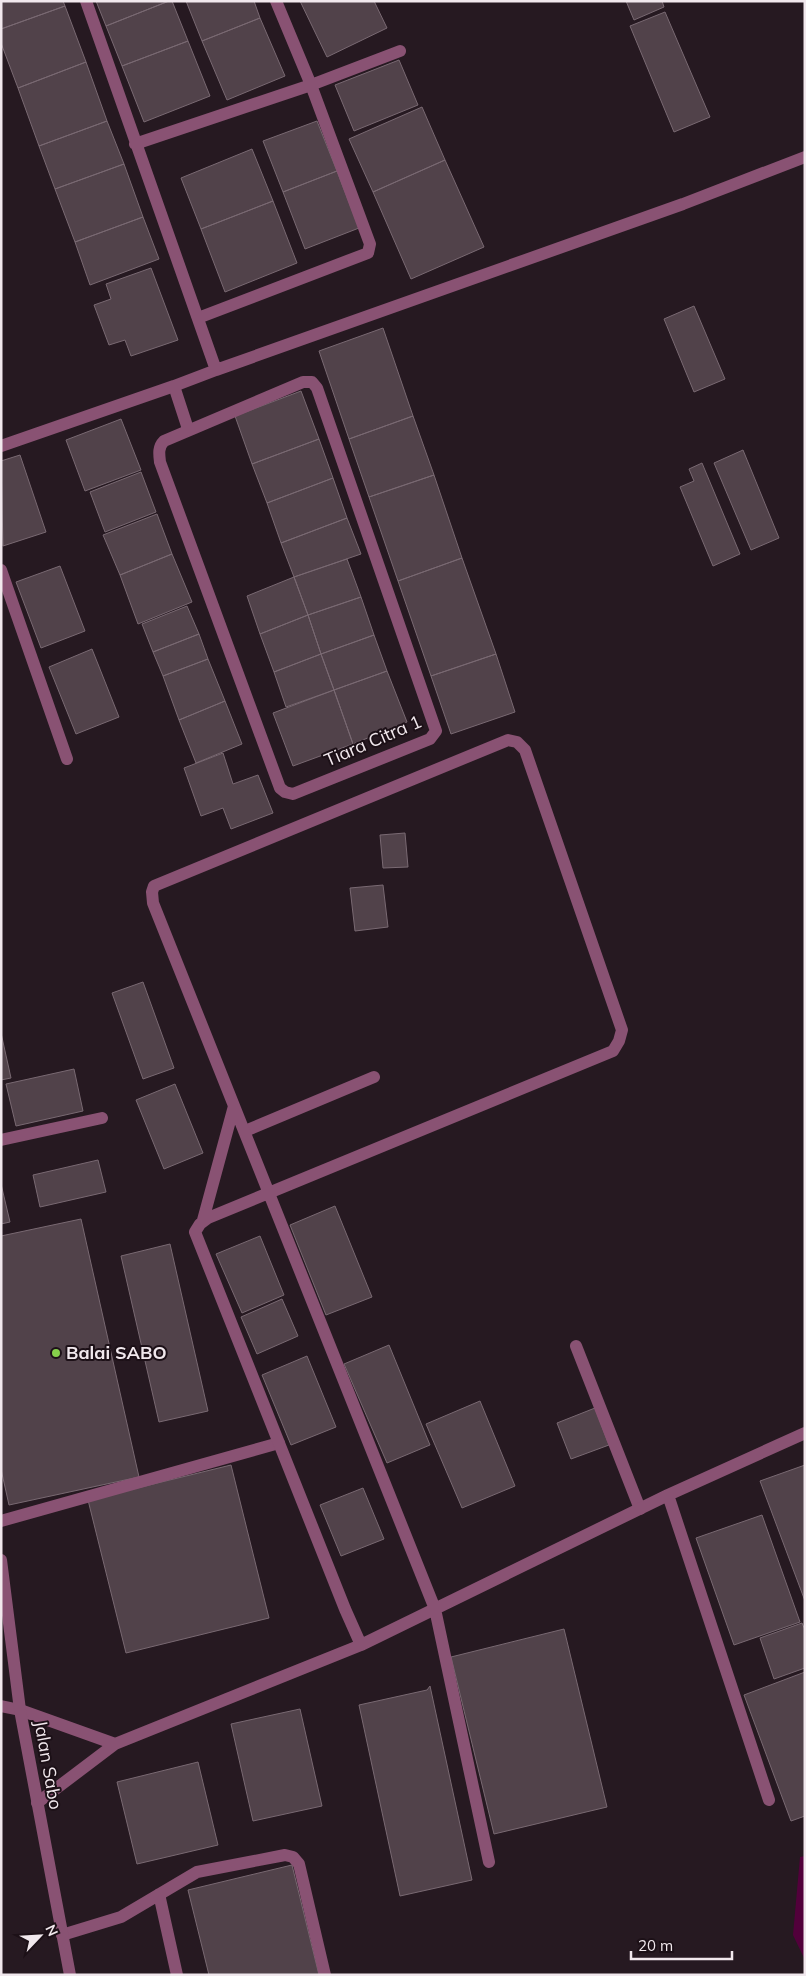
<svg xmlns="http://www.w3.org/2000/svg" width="806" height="1976" font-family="Mulish,sans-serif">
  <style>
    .green { fill: #52003b }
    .building { fill: #51424a; stroke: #796972 }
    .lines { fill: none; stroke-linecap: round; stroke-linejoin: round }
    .service { stroke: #895273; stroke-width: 12 }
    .minor { stroke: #895273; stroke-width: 12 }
    .tertiary { stroke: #895273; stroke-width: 12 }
    .poi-dot { fill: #86cf4b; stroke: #1c1017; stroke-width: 2 }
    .labels { text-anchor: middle; stroke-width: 4; stroke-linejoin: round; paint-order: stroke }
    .street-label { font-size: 18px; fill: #f1e8ed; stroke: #1c1017 }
    .poi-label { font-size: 18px; font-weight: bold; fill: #f1e8ed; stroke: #1c1017; text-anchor: start }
  </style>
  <rect width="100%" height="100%" fill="#261921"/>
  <path class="green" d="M 805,1856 L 805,1960 L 793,1935 L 800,1857 Z"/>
  <path class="building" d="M 1,1 L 63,1 L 65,6 L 1,29 Z
    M 96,1 L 169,1 L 106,26 Z
    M 169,1 L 172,1 L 188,41 L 122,66 L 106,26 Z
    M 186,1 L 254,1 L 260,18 L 202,41 Z
    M 300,1 L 374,1 L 387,28 L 327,57 Z
    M 626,1 L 662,1 L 664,7 L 634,20 Z
    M 65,6 L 86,62 L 18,88 L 1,43 L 1,29 Z
    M 665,12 L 710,117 L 674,132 L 630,26 Z
    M 260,18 L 285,76 L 227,100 L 202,41 Z
    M 188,41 L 210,96 L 144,122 L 122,66 Z
    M 399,60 L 418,105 L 354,131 L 335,85 Z
    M 86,62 L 107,121 L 39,146 L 18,88 Z
    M 422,107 L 445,160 L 373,192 L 349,139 Z
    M 107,121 L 124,164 L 55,189 L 39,146 Z
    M 317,121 L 337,171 L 283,192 L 263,141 Z
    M 252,149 L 273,201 L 201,229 L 181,178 Z
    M 445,160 L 484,247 L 411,279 L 373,192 Z
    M 124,164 L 143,217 L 75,242 L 55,189 Z
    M 337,171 L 359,228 L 305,249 L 283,192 Z
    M 273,201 L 297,263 L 225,292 L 201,229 Z
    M 143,217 L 159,259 L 90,285 L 75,242 Z
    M 151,268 L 178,340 L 131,356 L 125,340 L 109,345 L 94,305 L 111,299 L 106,284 Z
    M 694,306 L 725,379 L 694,392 L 664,319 Z
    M 383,328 L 413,416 L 349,439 L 319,351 Z
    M 301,391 L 319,439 L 252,464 L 235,416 Z
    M 413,416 L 434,475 L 369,497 L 349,439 Z
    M 121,419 L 141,470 L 85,491 L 66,440 Z
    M 319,439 L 333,478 L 267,503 L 252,464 Z
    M 743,450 L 779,538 L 751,550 L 714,463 Z
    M 20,455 L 46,532 L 3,546 L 1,461 Z
    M 702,463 L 740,554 L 713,566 L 680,487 L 694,481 L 689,469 Z
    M 141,472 L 156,512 L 105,532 L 90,492 Z
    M 434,475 L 462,558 L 398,581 L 369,497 Z
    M 333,478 L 347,518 L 281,543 L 267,503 Z
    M 157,514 L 172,554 L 120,575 L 103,535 Z
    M 347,518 L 361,554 L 294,577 L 281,543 Z
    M 172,554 L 192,602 L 138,624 L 120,575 Z
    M 462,558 L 496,654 L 431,676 L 398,581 Z
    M 347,559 L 361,597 L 308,615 L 294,577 Z
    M 60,566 L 85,631 L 41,648 L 16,582 Z
    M 294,577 L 308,615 L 260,634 L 247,596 Z
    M 361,597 L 374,635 L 321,654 L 308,615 Z
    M 187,606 L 199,634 L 153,652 L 142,624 Z
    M 308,615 L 321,654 L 274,672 L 260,634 Z
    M 199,634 L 208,659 L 163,676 L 153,652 Z
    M 374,635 L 387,671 L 334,690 L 321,654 Z
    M 92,649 L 119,717 L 76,734 L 49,667 Z
    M 321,654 L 334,690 L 286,707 L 274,672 Z
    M 496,654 L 515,712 L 451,734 L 431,676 Z
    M 208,659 L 225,701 L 179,720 L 163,676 Z
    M 387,671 L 407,722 L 353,744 L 334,690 Z
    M 334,690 L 353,744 L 293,766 L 273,713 Z
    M 225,701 L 242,744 L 196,763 L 179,720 Z
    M 223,753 L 233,784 L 258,775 L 273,813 L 231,829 L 223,808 L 201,816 L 184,768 Z
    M 405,833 L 408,867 L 383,868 L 380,835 Z
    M 383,885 L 388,927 L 355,931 L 350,888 Z
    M 143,982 L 174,1068 L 143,1079 L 112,993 Z
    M 1,1033 L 11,1078 L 1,1080 Z
    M 74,1069 L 83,1111 L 16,1126 L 6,1084 Z
    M 175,1084 L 203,1153 L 164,1169 L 136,1100 Z
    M 98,1160 L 106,1192 L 40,1207 L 33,1175 Z
    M 1,1184 L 10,1222 L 1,1224 Z
    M 335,1206 L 372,1297 L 326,1315 L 290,1225 Z
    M 81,1219 L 139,1477 L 9,1505 L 1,1469 L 1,1236 Z
    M 260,1236 L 284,1295 L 242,1313 L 216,1254 Z
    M 170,1244 L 208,1411 L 159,1422 L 121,1256 Z
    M 282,1299 L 298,1336 L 257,1354 L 241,1317 Z
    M 389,1345 L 430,1445 L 387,1463 L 344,1364 Z
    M 307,1356 L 336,1427 L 291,1445 L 262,1375 Z
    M 480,1401 L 515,1486 L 462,1508 L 426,1424 Z
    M 595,1408 L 609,1445 L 571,1459 L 557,1423 Z
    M 231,1465 L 269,1618 L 126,1653 L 88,1500 Z
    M 805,1465 L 805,1601 L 760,1481 Z
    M 363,1488 L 384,1539 L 341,1556 L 320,1505 Z
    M 762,1515 L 800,1622 L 734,1645 L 696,1538 Z
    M 802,1623 L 805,1630 L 805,1668 L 774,1679 L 760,1638 Z
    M 564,1629 L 607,1807 L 494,1834 L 451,1657 Z
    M 805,1672 L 805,1816 L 791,1821 L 744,1695 Z
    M 430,1686 L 472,1880 L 400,1896 L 359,1705 L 427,1690 Z
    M 300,1709 L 322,1806 L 253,1821 L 231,1724 Z
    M 198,1762 L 218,1845 L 137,1864 L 117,1782 Z
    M 292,1865 L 319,1975 L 209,1975 L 188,1890 Z"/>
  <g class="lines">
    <path class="service" d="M 245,1131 L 374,1077
      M 576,1346 L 640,1509
      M 1,1521 L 279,1443
      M 159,1894 L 177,1975
      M 62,1935 L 121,1917 L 197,1872 L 285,1855 L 293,1857 L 299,1864 L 325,1975"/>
    <path class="minor" d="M 86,1 L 216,370
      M 135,144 L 311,85 L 400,51
      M 198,318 L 368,253 L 370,244 L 311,85 L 276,1
      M 303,382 L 312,382 L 317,388 L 436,731 L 430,739 L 293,794 L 285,792 L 280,788 L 160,462 C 159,454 158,447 164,441 Z
      M 174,386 L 188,429
      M 1,446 L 174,386 L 216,370 L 683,204 L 805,157
      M 1,570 L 67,759
      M 1,1140 L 102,1118
      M 203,1220 L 234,1106
      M 668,1495 L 769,1800
      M 361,1645 L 345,1609 L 195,1232 L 200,1224 L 208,1218 L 613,1051 L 619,1041 L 622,1030 L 525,750 L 517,742 L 508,740 L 154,886 L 152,892 L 153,903 L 435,1609 L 489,1862
      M 1,1706 L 20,1710 L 115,1744
      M 37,1803 L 115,1744 L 361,1645 L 668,1495 L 805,1433"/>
    <path class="tertiary" d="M 1,1560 L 20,1710 L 70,1975"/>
  </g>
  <circle class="poi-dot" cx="56" cy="1353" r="5"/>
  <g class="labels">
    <g class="street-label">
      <text transform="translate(373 741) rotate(-23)" y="6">Tiara Citra 1</text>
      <text transform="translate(48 1765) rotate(80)" y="6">Jalan Sabo</text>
    </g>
    <g class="poi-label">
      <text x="66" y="1359">Balai SABO</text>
    </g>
  </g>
  <rect width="806" height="1976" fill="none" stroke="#f1e8ed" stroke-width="5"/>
  <g transform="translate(40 1936) rotate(65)" stroke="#1c1017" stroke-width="4" paint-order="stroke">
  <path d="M0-4L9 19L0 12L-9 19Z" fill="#f1e8ed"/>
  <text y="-8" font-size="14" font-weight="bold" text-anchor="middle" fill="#f1e8ed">N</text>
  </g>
  <path d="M631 1951v8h101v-8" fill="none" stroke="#f1e8ed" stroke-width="2.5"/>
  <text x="638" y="1951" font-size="15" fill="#f1e8ed" stroke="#1c1017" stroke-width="4" paint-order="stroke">20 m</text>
</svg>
